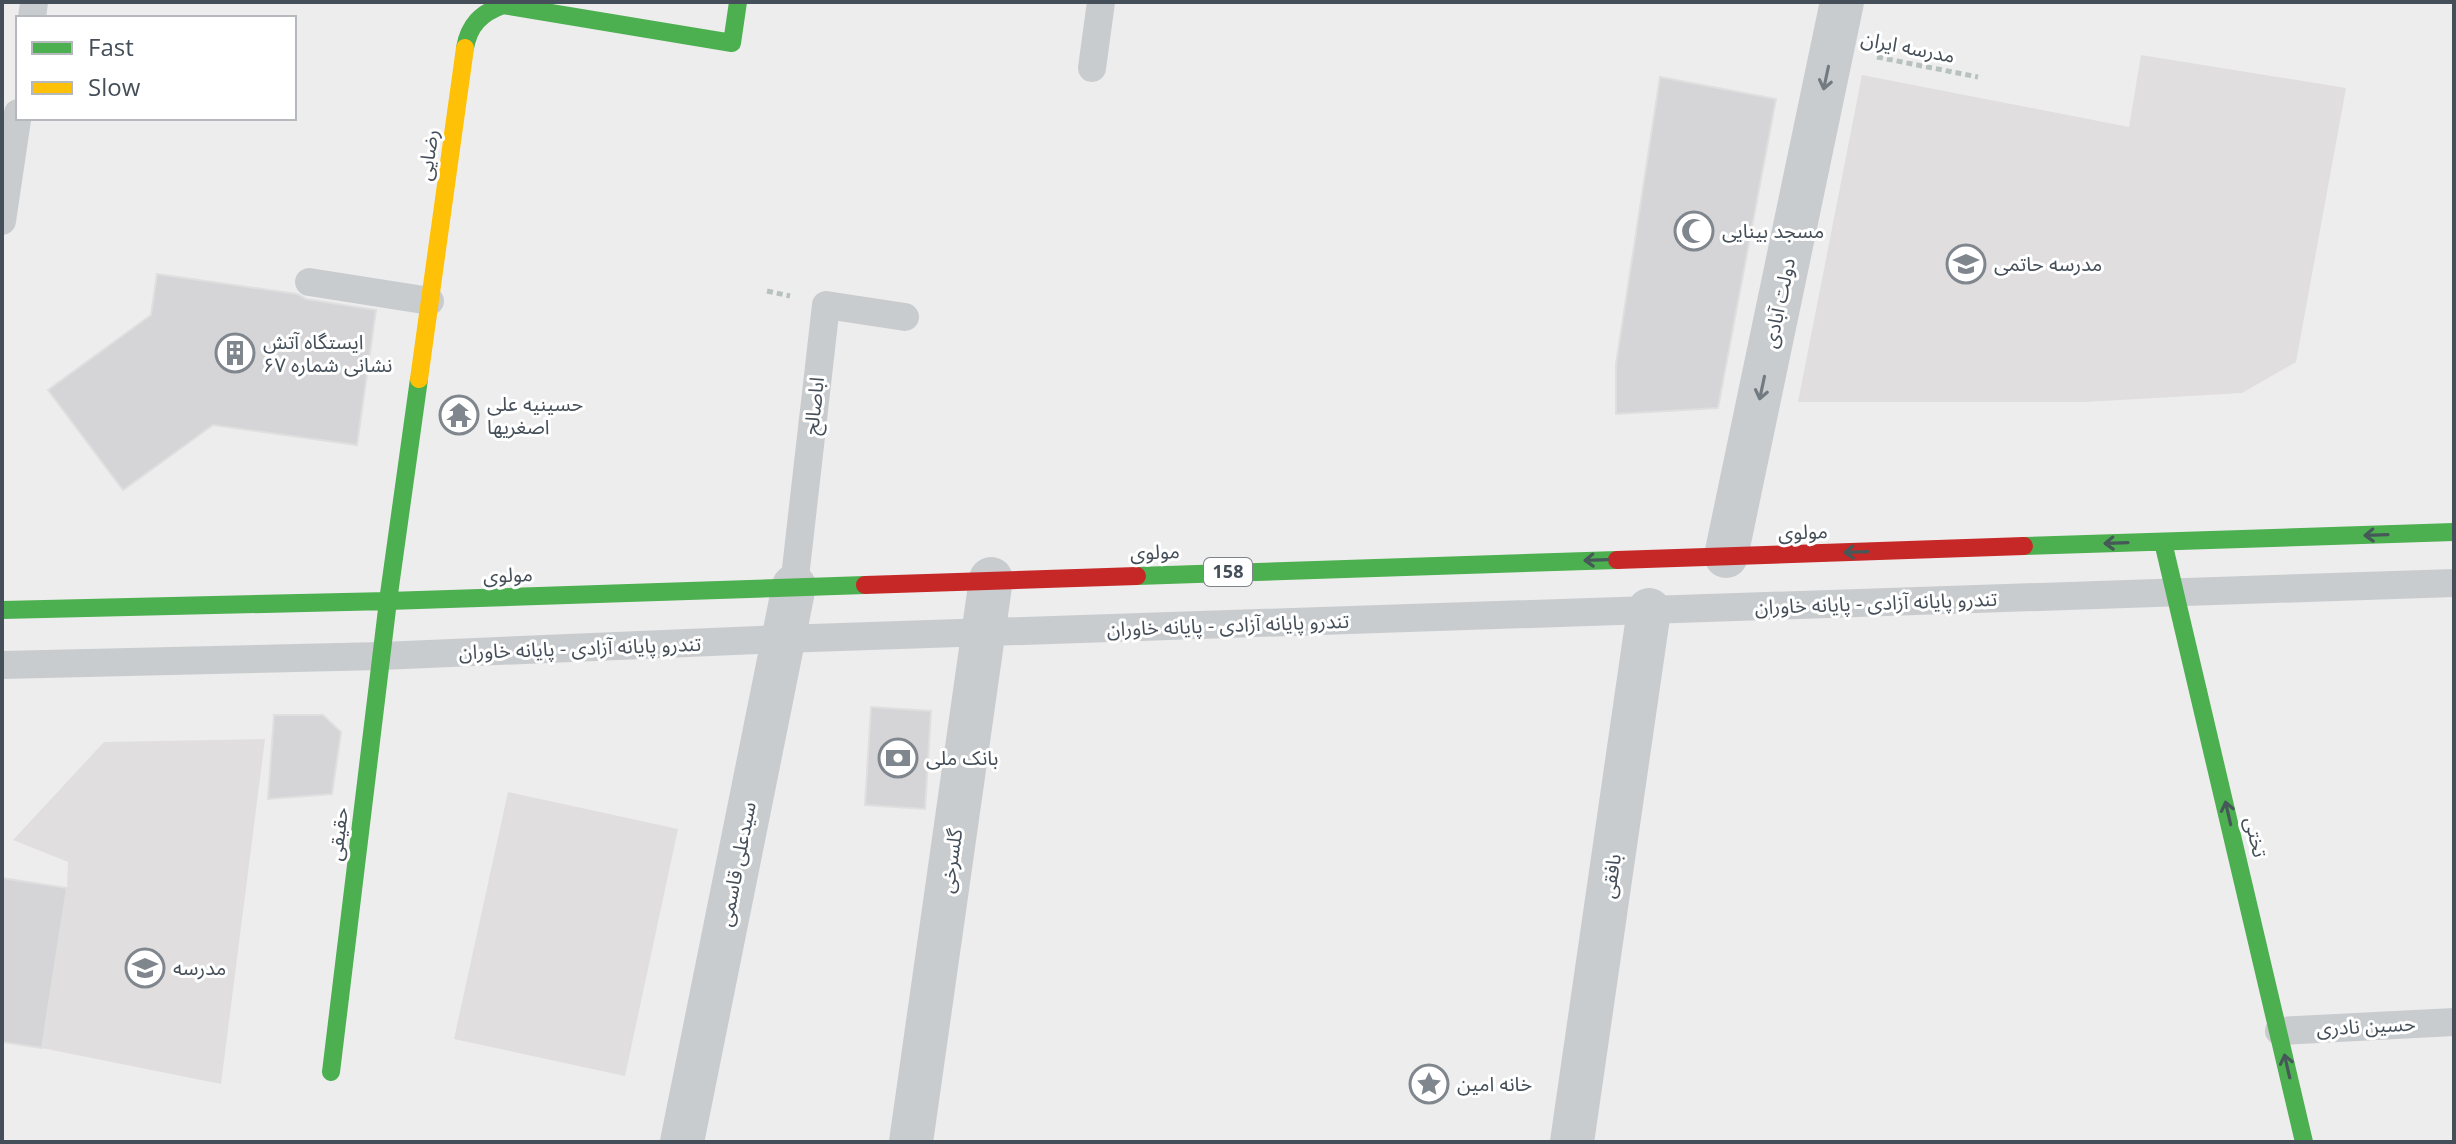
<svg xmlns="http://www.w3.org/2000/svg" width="2456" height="1144" font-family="'Open Sans','Noto Sans Arabic',sans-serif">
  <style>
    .education { fill: #e0dedf }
    .building { fill: #d5d5d7; stroke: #dfdfe0; stroke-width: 2 }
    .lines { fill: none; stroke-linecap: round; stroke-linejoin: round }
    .path { stroke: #b7c2be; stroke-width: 5; stroke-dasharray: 6 4; stroke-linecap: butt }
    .lane { stroke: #c9ccce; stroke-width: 28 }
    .street { stroke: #c9ccce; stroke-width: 44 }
    .fast { stroke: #4caf50; stroke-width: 18 }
    .slow { stroke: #ffc107; stroke-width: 18 }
    .jam { stroke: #c62828; stroke-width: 18 }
    .oneway { stroke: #737b82 }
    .oneway2 { stroke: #465958 }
    .labels { text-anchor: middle; stroke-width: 6; stroke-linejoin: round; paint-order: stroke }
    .shield { fill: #fff; stroke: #7d848b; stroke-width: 2 }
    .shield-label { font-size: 18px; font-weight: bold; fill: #454f59 }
    .street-label { font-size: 20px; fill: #454f59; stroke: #fff }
    .poi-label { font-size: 20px; fill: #454f59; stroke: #fff; text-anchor: start }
  </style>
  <rect width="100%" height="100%" fill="#eeeded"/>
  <path class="education" d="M 2141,55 L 2346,88 L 2296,362 L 2242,393 L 2085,402 L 1798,402 L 1862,75 L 2129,127 Z
    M 265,739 L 221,1084 L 42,1048 L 67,888 L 68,862 L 13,840 L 104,742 Z
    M 508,792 L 678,829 L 625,1076 L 454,1039 Z"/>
  <path class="building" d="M 1660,77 L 1776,99 L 1718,408 L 1616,414 L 1616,364 Z
    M 157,274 L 297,294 L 306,299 L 376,310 L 357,445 L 213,425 L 123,490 L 48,390 L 151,315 Z
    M 871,707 L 931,711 L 925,809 L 865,805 Z
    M 274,715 L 323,715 L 341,732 L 332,794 L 268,799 Z
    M 2,878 L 67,888 L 42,1048 L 2,1042 Z"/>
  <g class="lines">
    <path class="path" d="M 1877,57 L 1978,77
      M 767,291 L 790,296"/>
    <path class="lane" d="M 32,18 L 34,2
      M 1092,68 L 1101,2
      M 2,221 L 18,113
      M 309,282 L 430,301
      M 794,586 L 826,305 L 905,317
      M 2,665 L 381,656 L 782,639 L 2454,583
      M 2279,1031 L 2454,1022"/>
    <path class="street" d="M 1726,556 L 1842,2
      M 682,1142 L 794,586
      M 911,1142 L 991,579
      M 1572,1142 L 1649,610"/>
    <path class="fast" d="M 465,48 C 469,25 481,13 503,5 L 732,43 L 738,2
      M 2163,542 L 2304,1142
      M 2024,546 L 2454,532
      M 1137,576 L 1617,560
      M 2,610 L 388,601 L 865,585
      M 331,1072 L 388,601 L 419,379"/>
    <path class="slow" d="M 419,379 L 465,48"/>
    <path class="jam" d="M 1617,560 L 2024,546
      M 865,585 L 1137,576"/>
  </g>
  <defs><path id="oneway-shaft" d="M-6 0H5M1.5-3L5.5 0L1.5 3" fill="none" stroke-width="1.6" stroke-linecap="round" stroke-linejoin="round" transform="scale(2)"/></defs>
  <g class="oneway">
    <use href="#oneway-shaft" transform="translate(1826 78) rotate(102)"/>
    <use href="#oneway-shaft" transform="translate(1762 388) rotate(102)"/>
  </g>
  <g class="oneway2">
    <use href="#oneway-shaft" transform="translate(2376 535) rotate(178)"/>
    <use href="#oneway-shaft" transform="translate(2116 543) rotate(178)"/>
    <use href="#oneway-shaft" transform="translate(1856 552) rotate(178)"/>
    <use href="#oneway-shaft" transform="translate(1596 560) rotate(178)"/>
    <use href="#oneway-shaft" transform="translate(2228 813) rotate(-103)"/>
    <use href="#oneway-shaft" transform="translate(2287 1066) rotate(-103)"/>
  </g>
  <defs>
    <symbol id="mosque-ring" viewBox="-11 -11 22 22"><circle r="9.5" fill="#fff" stroke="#80868d" stroke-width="1.5"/><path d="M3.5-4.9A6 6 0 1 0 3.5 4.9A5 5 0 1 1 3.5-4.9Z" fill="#80868d"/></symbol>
    <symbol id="school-ring" viewBox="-11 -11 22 22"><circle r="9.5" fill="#fff" stroke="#80868d" stroke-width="1.5"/><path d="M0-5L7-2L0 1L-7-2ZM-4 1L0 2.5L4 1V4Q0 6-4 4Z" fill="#80868d"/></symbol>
    <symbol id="building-ring" viewBox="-11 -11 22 22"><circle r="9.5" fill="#fff" stroke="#80868d" stroke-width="1.5"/><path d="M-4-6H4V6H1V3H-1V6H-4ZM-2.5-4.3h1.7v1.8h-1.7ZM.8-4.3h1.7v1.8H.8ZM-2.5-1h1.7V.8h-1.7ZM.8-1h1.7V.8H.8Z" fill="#80868d"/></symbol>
    <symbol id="temple-ring" viewBox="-11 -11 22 22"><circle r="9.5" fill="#fff" stroke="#80868d" stroke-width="1.5"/><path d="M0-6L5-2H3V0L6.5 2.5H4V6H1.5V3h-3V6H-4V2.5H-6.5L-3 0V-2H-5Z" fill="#80868d"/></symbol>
    <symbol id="bank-ring" viewBox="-11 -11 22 22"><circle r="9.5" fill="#fff" stroke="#80868d" stroke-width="1.5"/><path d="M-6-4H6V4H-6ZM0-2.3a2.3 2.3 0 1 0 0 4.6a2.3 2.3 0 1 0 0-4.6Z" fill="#80868d"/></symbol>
    <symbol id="sight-ring" viewBox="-11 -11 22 22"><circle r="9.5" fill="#fff" stroke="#80868d" stroke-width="1.5"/><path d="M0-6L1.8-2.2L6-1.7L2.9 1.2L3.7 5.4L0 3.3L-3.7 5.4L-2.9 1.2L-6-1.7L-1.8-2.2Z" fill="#80868d"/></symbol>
  </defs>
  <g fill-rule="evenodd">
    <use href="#mosque-ring" x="1672" y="209" width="44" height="44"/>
    <use href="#school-ring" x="1944" y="242" width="44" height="44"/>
    <use href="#building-ring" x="213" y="331" width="44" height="44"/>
    <use href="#temple-ring" x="437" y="393" width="44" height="44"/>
    <use href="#bank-ring" x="876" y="736" width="44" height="44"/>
    <use href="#school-ring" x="123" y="946" width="44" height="44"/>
    <use href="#sight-ring" x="1407" y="1062" width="44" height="44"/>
  </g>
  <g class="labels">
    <rect class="shield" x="1204" y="558" width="48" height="28" rx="6"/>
    <g class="shield-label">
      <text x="1228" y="578">158</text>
    </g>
    <g class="street-label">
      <text transform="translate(1908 47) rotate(11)" y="7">مدرسه ایران</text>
      <text transform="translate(428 155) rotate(-82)" y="7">رضایی</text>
      <text transform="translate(1779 303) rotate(-78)" y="7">دولت آبادی</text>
      <text transform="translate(814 406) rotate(-84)" y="7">اباصالح</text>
      <text transform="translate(1803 532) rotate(-2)" y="7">مولوی</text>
      <text transform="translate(1155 552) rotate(-2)" y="7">مولوی</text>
      <text transform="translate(508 575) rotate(-2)" y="7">مولوی</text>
      <text transform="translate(1876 603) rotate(-2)" y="7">تندرو پایانه آزادی - پایانه خاوران</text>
      <text transform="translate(1228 625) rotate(-2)" y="7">تندرو پایانه آزادی - پایانه خاوران</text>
      <text transform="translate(580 648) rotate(-2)" y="7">تندرو پایانه آزادی - پایانه خاوران</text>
      <text transform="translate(338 834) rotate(-83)" y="7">حقیقی</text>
      <text transform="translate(2256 837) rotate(77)" y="7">تختی</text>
      <text transform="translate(951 861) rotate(-82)" y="7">گلسرخی</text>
      <text transform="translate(737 864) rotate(-79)" y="7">سیدعلی قاسمی</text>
      <text transform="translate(1611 876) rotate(-82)" y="7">بافقی</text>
      <text transform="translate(2366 1026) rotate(-3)" y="7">حسین نادری</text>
    </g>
    <g class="poi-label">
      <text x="1722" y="238">مسجد بینایی</text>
      <text x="1994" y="271">مدرسه حاتمی</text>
      <text x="263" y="349">ایستگاه آتش<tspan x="263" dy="23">نشانی شماره ۶۷</tspan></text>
      <text x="487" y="411">حسینیه علی<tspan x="487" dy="23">اصغریها</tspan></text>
      <text x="926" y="765">بانک ملی</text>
      <text x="173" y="975">مدرسه</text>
      <text x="1457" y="1091">خانه امین</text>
    </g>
  </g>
  <rect width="2456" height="1144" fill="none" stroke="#454f59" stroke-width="8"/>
  <rect x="16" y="16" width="280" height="104" fill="#ffffff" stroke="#b5b9bd" stroke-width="2"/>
  <rect x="32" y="42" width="40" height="12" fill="#4caf50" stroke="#b5b9bd" stroke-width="2"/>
  <text x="88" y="56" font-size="24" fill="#454f59">Fast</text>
  <rect x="32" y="82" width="40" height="12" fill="#ffc107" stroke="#b5b9bd" stroke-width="2"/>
  <text x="88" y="96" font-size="24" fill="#454f59">Slow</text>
</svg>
